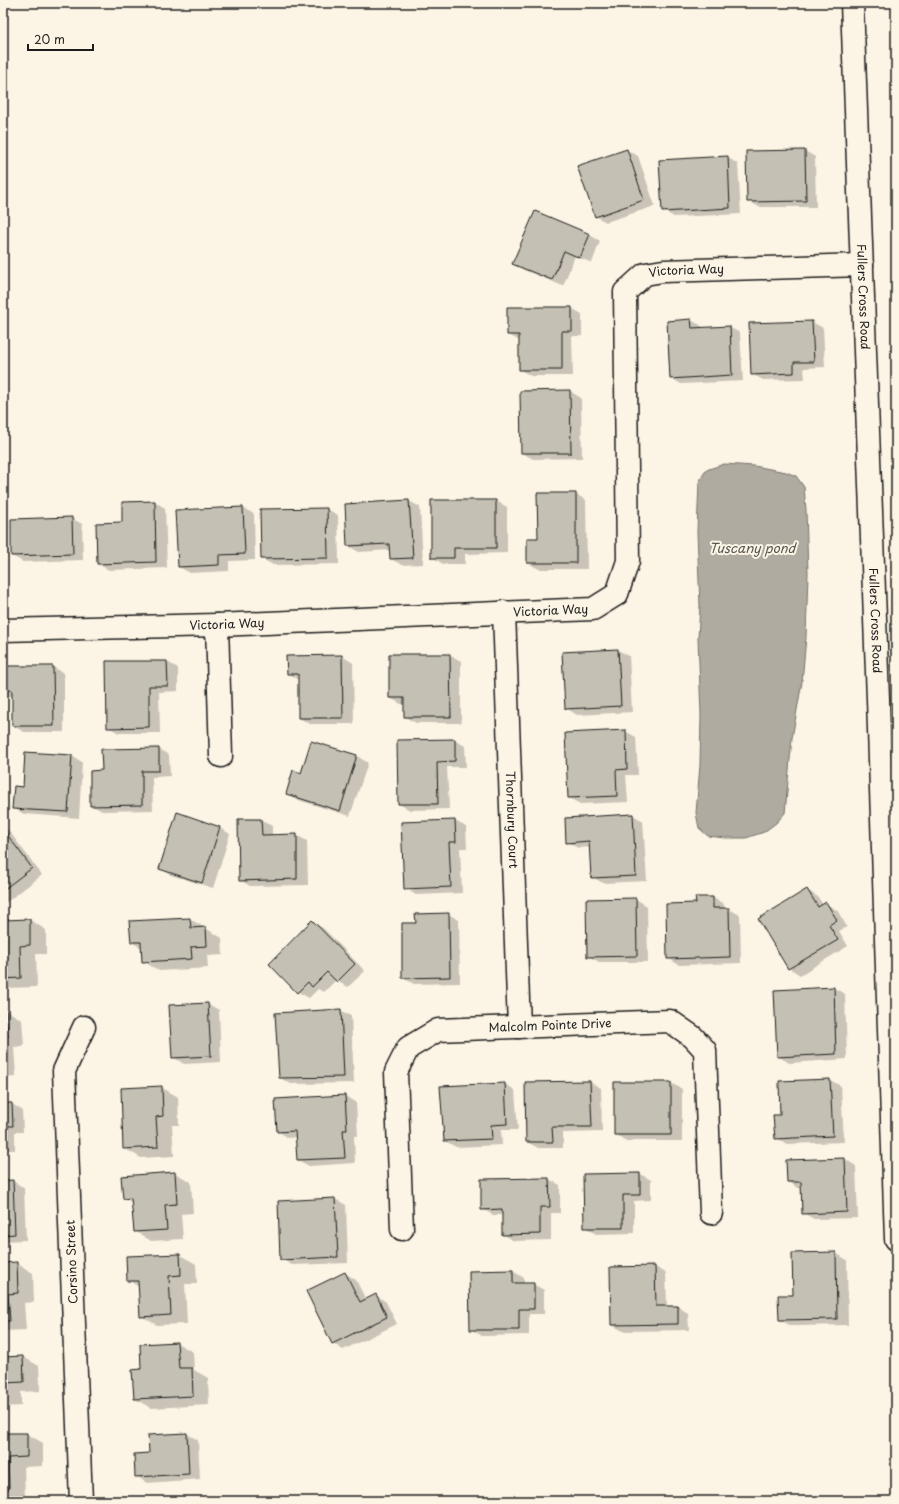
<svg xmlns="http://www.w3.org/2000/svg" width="899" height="1504" font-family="'Playpen Sans',sans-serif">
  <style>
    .water { fill: #b0aba1; stroke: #75726c }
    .shadow { fill: #0003 }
    .building { fill: #c4c0b3; stroke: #1c1c1c }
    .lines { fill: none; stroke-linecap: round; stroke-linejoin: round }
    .minor-casing { stroke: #1c1c1c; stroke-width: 25 }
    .minor { stroke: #fcf5e5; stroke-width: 22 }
    .labels { text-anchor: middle; stroke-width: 4; stroke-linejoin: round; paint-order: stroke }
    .street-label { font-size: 12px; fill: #1c1c1c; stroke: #fcf5e5 }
    .water-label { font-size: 13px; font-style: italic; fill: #575551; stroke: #fcf5e5 }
  </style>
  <rect width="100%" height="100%" fill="#fcf5e5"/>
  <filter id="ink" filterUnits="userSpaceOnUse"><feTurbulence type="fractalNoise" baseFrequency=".025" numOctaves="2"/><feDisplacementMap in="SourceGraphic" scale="8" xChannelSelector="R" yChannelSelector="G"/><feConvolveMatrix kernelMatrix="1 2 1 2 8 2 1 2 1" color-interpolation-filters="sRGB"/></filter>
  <g filter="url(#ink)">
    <path class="water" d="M 724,464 L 754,466 L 786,472 L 796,476 L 804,487 L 806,510 L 808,573 L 806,637 L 802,682 L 792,738 L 785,813 L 776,823 L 764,832 L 746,838 L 725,838 L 708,836 L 699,828 L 696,813 L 700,765 L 701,715 L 698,638 L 700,606 L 697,532 L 699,482 L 706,470 Z"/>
    <path class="shadow" d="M 627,150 L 638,156 L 655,206 L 606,222 L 595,216 Z
      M 805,151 L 815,157 L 816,207 L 759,207 L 748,201 Z
      M 727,157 L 738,164 L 741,214 L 674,217 L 663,211 Z
      M 535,212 L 590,235 L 600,241 L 592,263 L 575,256 L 563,286 L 524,270 L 514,263 Z
      M 571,308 L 582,314 L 582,336 L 572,336 L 573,376 L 531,376 L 520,370 L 520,341 L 508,335 Z
      M 691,320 L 702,326 L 702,329 L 729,327 L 740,333 L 743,381 L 681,384 L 671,378 Z
      M 812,322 L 823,328 L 825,367 L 804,368 L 805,379 L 763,380 L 752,374 Z
      M 570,391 L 581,398 L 582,458 L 533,459 L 522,453 Z
      M 575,494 L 586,500 L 587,569 L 539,569 L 528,563 L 539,539 Z
      M 409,501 L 420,507 L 423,564 L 402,565 L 391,559 L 391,550 L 359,552 L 348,546 Z
      M 432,501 L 496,501 L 507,507 L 507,553 L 465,554 L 465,564 L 443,564 L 432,557 Z
      M 155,502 L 165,508 L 167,568 L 109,570 L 98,564 L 123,523 Z
      M 243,508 L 254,514 L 255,560 L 229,561 L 229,571 L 190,573 L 179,567 Z
      M 327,509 L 338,515 L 339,564 L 273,565 L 262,559 Z
      M 71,518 L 82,524 L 83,560 L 23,562 L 12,556 Z
      M 618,650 L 629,656 L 632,712 L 577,715 L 566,708 L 563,653 Z
      M 450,655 L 461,661 L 461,723 L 416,723 L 405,717 L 405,704 L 401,704 L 390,698 Z
      M 342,656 L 353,663 L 354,724 L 310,724 L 299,718 L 299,680 L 288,673 L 287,657 Z
      M 107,662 L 167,662 L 178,668 L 178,691 L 159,692 L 160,733 L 119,733 L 108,727 Z
      M 3,667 L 53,667 L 64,673 L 64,732 L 24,732 L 13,726 L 13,696 L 9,696 L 3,693 Z
      M 625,731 L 636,737 L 638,775 L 626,775 L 628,802 L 580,804 L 569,798 Z
      M 454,740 L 465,746 L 466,767 L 447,767 L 449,809 L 410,810 L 399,804 Z
      M 312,742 L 357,756 L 368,763 L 350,816 L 298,800 L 287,793 L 302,774 Z
      M 159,749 L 169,755 L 170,776 L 152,777 L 153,810 L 102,811 L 91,805 L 103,771 Z
      M 72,756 L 82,762 L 79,818 L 24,814 L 13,808 Z
      M 633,815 L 643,821 L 647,881 L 603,883 L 592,877 L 591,847 L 578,848 L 567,842 Z
      M 239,820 L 261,820 L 272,826 L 272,836 L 296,835 L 307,841 L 308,885 L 250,886 L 240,880 Z
      M 455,821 L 466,827 L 467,848 L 460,848 L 462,893 L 416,895 L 405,888 Z
      M 3,825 L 6,827 L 42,875 L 4,904 L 3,903 Z
      M 220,828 L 230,834 L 213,888 L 171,875 L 160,868 Z
      M 807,890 L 818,897 L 823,905 L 826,904 L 837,910 L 847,927 L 839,931 L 848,946 L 800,975 L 789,968 Z
      M 713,898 L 724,904 L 724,909 L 729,909 L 740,915 L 741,963 L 679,965 L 668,958 L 697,904 Z
      M 636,899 L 647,906 L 648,962 L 599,962 L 588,956 L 587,900 Z
      M 448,914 L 459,920 L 460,983 L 414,984 L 403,978 L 417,924 Z
      M 190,919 L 222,938 L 223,955 L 207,956 L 208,968 L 159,971 L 143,961 L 142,948 L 131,942 L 130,922 Z
      M 30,920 L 46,930 L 46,954 L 36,954 L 37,987 L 6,988 L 3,986 L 3,921 Z
      M 312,922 L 323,928 L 365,971 L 348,987 L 336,980 L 324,992 L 318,989 L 309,998 L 298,992 Z
      M 834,988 L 845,994 L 847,1059 L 789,1063 L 778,1056 L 775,991 Z
      M 208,1004 L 219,1010 L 221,1062 L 184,1064 L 173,1057 Z
      M 3,1010 L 6,1010 L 22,1020 L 24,1046 L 14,1047 L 16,1077 L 3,1078 Z
      M 340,1010 L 351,1016 L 354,1083 L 291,1084 L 280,1078 Z
      M 830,1080 L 841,1086 L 844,1142 L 786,1144 L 776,1138 L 781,1116 L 780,1082 Z
      M 590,1082 L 601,1088 L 602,1132 L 563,1133 L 563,1148 L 538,1148 L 527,1142 L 526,1083 Z
      M 615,1083 L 671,1083 L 682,1089 L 682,1141 L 626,1141 L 615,1134 Z
      M 505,1084 L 515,1090 L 518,1130 L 501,1130 L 502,1145 L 456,1147 L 445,1141 Z
      M 161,1087 L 178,1097 L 179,1125 L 172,1125 L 174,1156 L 141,1158 L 124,1148 Z
      M 345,1096 L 356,1102 L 358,1136 L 354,1136 L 355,1163 L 309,1166 L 298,1160 L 297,1137 L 288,1138 L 278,1131 Z
      M 3,1104 L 12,1104 L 22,1110 L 23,1132 L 15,1132 L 15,1150 L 3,1150 Z
      M 845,1159 L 856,1166 L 858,1218 L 814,1219 L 803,1213 L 803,1188 L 798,1188 L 788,1182 L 787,1161 Z
      M 175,1173 L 191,1182 L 193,1213 L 181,1214 L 183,1239 L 151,1241 L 135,1231 L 133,1203 L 124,1198 Z
      M 640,1174 L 651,1180 L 651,1200 L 634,1201 L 634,1233 L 596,1234 L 585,1227 Z
      M 549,1179 L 560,1185 L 560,1213 L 551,1213 L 551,1240 L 514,1241 L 503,1234 L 503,1215 L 493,1215 L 482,1209 L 482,1180 Z
      M 13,1181 L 24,1188 L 26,1240 L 3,1241 L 3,1182 Z
      M 335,1199 L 346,1205 L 348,1263 L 292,1265 L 281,1259 Z
      M 836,1253 L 847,1260 L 848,1325 L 791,1326 L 780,1320 L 794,1296 Z
      M 180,1255 L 196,1264 L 197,1284 L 185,1284 L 187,1324 L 157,1325 L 141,1316 L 139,1287 L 128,1280 L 127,1257 Z
      M 16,1263 L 33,1273 L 34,1302 L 24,1303 L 26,1330 L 3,1331 L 3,1264 Z
      M 655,1267 L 666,1273 L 667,1307 L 678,1307 L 688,1313 L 689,1330 L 623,1331 L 612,1325 L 611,1268 Z
      M 513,1271 L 524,1278 L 524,1284 L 533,1284 L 544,1290 L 544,1314 L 529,1314 L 529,1335 L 482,1336 L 471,1329 Z
      M 345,1273 L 356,1280 L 366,1300 L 376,1295 L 386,1302 L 397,1324 L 343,1350 L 333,1343 Z
      M 177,1343 L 193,1352 L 194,1370 L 208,1378 L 209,1405 L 151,1408 L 135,1399 L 142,1370 L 141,1345 Z
      M 23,1357 L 39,1366 L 40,1391 L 21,1392 L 21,1406 L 3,1407 L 3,1358 Z
      M 3,1434 L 27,1434 L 43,1443 L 43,1466 L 24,1467 L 25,1498 L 3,1498 Z
      M 187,1434 L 198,1440 L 200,1479 L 147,1483 L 136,1476 L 150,1454 Z"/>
    <path class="building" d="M 627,149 L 644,200 L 595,217 L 577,166 Z
      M 805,150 L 806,201 L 747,202 L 746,151 Z
      M 728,156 L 730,208 L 662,212 L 659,160 Z
      M 535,211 L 590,234 L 580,258 L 564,251 L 552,280 L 512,264 Z
      M 507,307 L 572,307 L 572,331 L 562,331 L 562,370 L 519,370 L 519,335 L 507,335 Z
      M 691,319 L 692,328 L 730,326 L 732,375 L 670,379 L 667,321 Z
      M 812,321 L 814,362 L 794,362 L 794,373 L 751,375 L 749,323 Z
      M 570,390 L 571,453 L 521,453 L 520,391 Z
      M 537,493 L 576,493 L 576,563 L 527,563 L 527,538 L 538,538 Z
      M 409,500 L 413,558 L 390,559 L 389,544 L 347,546 L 345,504 Z
      M 431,500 L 496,500 L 496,548 L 454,548 L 454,558 L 431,558 Z
      M 155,501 L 156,562 L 97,564 L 96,523 L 122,522 L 122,502 Z
      M 243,507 L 245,554 L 219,555 L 219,565 L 178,567 L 175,510 Z
      M 327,508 L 328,558 L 261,559 L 260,509 Z
      M 72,517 L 73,554 L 11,556 L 11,519 Z
      M 618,649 L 621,706 L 565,709 L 562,652 Z
      M 389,654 L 450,654 L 451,717 L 404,717 L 404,698 L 389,698 Z
      M 342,655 L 343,718 L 298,718 L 298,674 L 287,674 L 286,656 Z
      M 106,661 L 167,661 L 168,686 L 149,686 L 149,727 L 107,728 Z
      M 3,666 L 53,666 L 54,726 L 12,726 L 12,690 L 3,690 Z
      M 626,730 L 627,769 L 616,770 L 617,796 L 568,798 L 565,733 Z
      M 455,739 L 455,761 L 437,762 L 438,804 L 398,804 L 397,740 Z
      M 311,741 L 357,755 L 340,811 L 286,794 L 293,770 L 301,773 Z
      M 159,748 L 159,771 L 142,771 L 142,805 L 90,806 L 90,771 L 102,770 L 101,749 Z
      M 25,752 L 72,755 L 68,812 L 12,809 L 14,786 L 23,787 Z
      M 177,812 L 220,827 L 202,883 L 159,869 Z
      M 633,814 L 636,876 L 591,878 L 589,841 L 566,843 L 565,818 Z
      M 238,819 L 261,819 L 262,835 L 297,834 L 297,879 L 239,881 Z
      M 455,820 L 456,842 L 449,842 L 451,887 L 404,889 L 401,822 Z
      M 3,829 L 32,868 L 3,890 Z
      M 807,889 L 818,907 L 826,902 L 837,920 L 829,925 L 838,940 L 788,969 L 758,919 Z
      M 695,897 L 713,897 L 713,908 L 729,908 L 730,957 L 667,959 L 666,904 L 696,903 Z
      M 636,898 L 637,956 L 587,957 L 586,899 Z
      M 449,913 L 450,977 L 402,978 L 402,923 L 416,923 L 415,914 Z
      M 190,918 L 191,928 L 206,927 L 207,946 L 191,947 L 192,959 L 142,962 L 141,942 L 131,942 L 129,921 Z
      M 30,919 L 30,945 L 20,946 L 21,978 L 3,979 L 3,920 Z
      M 312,920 L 355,964 L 337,982 L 327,972 L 312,987 L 308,982 L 297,993 L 269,964 Z
      M 834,987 L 836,1054 L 777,1057 L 774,990 Z
      M 208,1003 L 211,1056 L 172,1058 L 169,1005 Z
      M 3,1009 L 6,1009 L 8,1037 L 3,1038 Z
      M 341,1009 L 344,1077 L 279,1078 L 275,1013 Z
      M 830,1079 L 833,1136 L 775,1139 L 773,1115 L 780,1115 L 779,1081 Z
      M 590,1081 L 592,1127 L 552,1127 L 553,1142 L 526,1142 L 525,1082 Z
      M 614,1082 L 671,1082 L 671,1135 L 614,1135 Z
      M 505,1083 L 507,1124 L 491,1125 L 492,1139 L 444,1141 L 440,1086 Z
      M 162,1086 L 163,1116 L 156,1117 L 158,1147 L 123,1149 L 121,1088 Z
      M 345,1095 L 347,1130 L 343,1130 L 345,1158 L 297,1160 L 295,1131 L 277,1132 L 275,1099 Z
      M 3,1103 L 12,1103 L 13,1126 L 4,1126 L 5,1144 L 3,1144 Z
      M 845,1158 L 847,1212 L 802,1214 L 801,1182 L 787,1182 L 786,1160 Z
      M 175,1172 L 177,1204 L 165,1205 L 167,1230 L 134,1232 L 131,1198 L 123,1199 L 121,1176 Z
      M 640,1173 L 640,1195 L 623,1195 L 623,1228 L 584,1228 L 583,1174 Z
      M 549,1178 L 550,1207 L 540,1207 L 540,1234 L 502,1235 L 502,1209 L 481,1210 L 481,1179 Z
      M 13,1180 L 15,1234 L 3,1235 L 3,1181 Z
      M 335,1198 L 338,1257 L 280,1260 L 278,1201 Z
      M 836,1252 L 837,1319 L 779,1320 L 778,1295 L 793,1295 L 792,1253 Z
      M 180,1254 L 181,1275 L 169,1276 L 171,1315 L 140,1317 L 138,1281 L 127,1281 L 126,1256 Z
      M 17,1262 L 18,1293 L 8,1294 L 10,1321 L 3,1321 L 3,1263 Z
      M 655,1266 L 656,1306 L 678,1306 L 678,1324 L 611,1325 L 610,1267 Z
      M 513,1270 L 513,1283 L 534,1283 L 534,1309 L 519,1309 L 519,1330 L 470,1330 L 469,1271 Z
      M 345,1272 L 360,1302 L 376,1294 L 387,1317 L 332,1344 L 306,1291 Z
      M 177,1342 L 179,1368 L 192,1368 L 193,1396 L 134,1399 L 132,1370 L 141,1369 L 140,1344 Z
      M 23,1356 L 24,1382 L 5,1383 L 5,1397 L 3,1398 L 3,1357 Z
      M 3,1433 L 27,1433 L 27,1457 L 8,1458 L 9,1489 L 3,1489 Z
      M 187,1433 L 189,1474 L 135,1477 L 134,1454 L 149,1453 L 148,1435 Z"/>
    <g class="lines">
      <defs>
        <g id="minor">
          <path id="s1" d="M 852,3 L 878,699 L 896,1239"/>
          <path id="s2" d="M 504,612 L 519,1027"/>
          <path d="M 217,625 L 221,756"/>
          <path id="s3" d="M 3,630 L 217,625 L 593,609 L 617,594 L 628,561 L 625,292 L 645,274 L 663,271 L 862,265"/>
          <path id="s4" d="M 402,1229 L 396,1072 L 408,1048 L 438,1030 L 670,1021 L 693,1037 L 705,1050 L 711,1213"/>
          <path d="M 81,1501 L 64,1071 L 84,1027"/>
        </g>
      </defs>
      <use href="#minor" class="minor-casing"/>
      <use href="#minor" class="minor"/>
    </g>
  </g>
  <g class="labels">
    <g class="street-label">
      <text dy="4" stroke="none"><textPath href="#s3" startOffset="991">Victoria Way</textPath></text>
      <text dy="4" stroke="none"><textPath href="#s1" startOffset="294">Fullers Cross Road</textPath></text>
      <text dy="4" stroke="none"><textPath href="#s3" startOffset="548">Victoria Way</textPath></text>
      <text dy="4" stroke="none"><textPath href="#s1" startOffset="618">Fullers Cross Road</textPath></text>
      <text dy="4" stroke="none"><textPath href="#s3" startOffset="224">Victoria Way</textPath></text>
      <text dy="4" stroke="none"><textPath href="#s2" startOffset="208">Thornbury Court</textPath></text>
      <text dy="4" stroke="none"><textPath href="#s4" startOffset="331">Malcolm Pointe Drive</textPath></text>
      <text transform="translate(72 1262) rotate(-92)" y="4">Corsino Street</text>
    </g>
    <g class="water-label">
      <text x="752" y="553">Tuscany pond</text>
    </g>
  </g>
  <rect width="899" height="1504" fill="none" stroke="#fcf5e5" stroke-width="16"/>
  <rect x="8" y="8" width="883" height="1488" fill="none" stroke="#1c1c1c" stroke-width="1.5" filter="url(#ink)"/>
  <path d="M28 44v6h65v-6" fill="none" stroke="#1c1c1c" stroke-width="2"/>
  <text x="34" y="44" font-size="12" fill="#1c1c1c" stroke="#fcf5e5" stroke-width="3" paint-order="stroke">20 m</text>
</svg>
